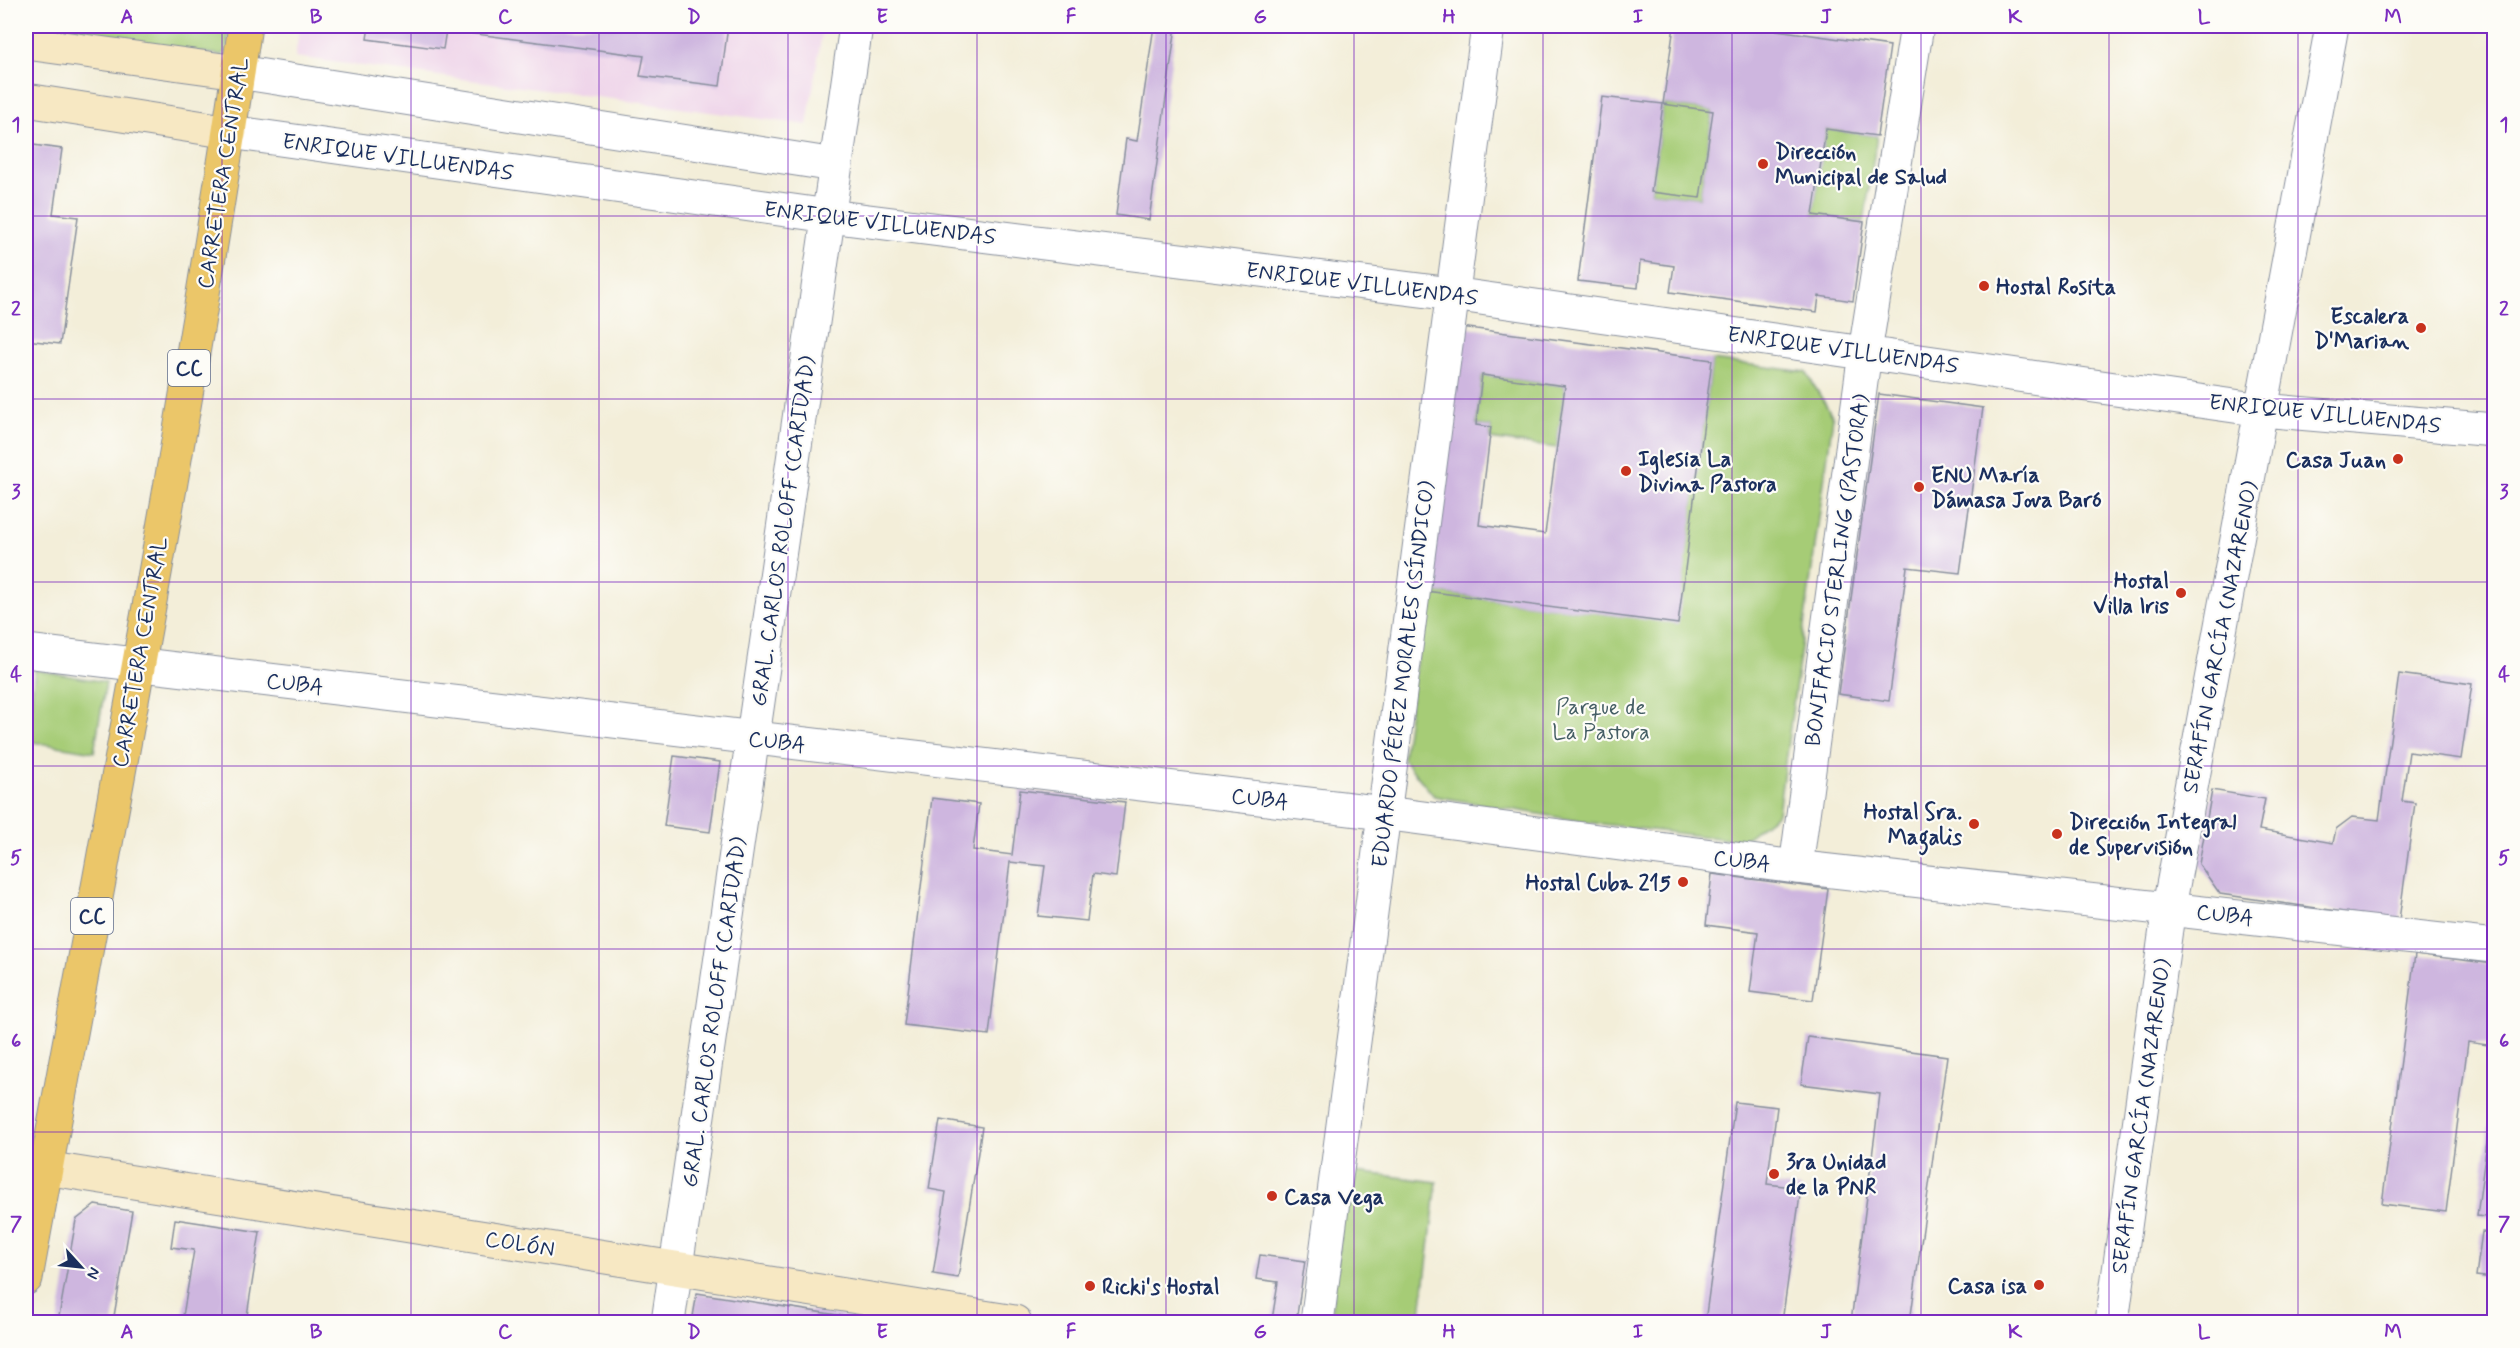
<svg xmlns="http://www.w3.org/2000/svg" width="2520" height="1348" font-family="Mynerve,sans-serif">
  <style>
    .built { fill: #edd0e8 }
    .green { fill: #a6cc76; stroke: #607e6a; stroke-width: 1.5 }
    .building { fill: #ceb6df; fill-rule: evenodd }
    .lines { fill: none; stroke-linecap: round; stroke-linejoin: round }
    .minor-casing { stroke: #878e9c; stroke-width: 35 }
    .tertiary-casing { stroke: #878e9c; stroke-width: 35 }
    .secondary-casing { stroke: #878e9c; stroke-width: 35 }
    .primary-casing { stroke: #878e9c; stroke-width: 35 }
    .minor { stroke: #fff; stroke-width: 33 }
    .tertiary { stroke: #fff; stroke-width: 33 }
    .secondary { stroke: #f7e8c3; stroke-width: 33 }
    .primary { stroke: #ebc669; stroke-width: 33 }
    .grid { fill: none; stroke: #7b2cbf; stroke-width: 1.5; stroke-opacity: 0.55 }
    .poi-dot { fill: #c8321e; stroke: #fdfcf7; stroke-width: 2 }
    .labels { text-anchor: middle; stroke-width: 4.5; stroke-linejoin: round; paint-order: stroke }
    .shield { fill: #fdfcf7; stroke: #5f6c8c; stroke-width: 1.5 }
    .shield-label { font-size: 21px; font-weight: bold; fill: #1b2f5e }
    .poi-label { font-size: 22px; font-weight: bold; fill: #1b2f5e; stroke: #fdfcf7; text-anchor: start }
    .street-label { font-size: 22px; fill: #1b2f5e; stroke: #fdfcf7 }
    .park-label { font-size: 22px; fill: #455e65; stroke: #fdfcf7 }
    .neatline { fill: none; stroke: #7b2cbf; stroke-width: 2 }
    .grid-label { font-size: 20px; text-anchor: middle; font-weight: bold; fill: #7b2cbf }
  </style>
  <rect width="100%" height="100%" fill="#fdfcf7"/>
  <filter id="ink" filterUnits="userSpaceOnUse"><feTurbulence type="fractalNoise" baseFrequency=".0167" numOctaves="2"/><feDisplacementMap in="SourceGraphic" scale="12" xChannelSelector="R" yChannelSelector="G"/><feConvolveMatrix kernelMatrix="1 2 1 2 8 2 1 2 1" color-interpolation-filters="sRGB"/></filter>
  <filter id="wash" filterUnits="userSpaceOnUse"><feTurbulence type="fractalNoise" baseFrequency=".008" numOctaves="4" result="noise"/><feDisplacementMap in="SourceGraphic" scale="24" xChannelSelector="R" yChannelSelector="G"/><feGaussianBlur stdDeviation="1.35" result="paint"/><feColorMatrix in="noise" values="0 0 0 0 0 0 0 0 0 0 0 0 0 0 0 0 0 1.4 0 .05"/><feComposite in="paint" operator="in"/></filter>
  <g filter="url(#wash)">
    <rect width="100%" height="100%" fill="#f3eed9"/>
    <path class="built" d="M 300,26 L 823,26 L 807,125 L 295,57 Z"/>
    <path class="green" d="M 26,26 L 230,26 L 226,50 L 222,55 L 26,32 Z
      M 1663,104 L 1713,111 L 1700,198 L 1651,192 Z
      M 1826,129 L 1877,136 L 1864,222 L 1813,215 Z
      M 1712,360 L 1806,372 L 1833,417 L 1778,813 L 1742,841 L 1585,822 L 1434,796 L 1403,759 L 1426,591 L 1677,623 Z
      M 1482,375 L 1565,386 L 1557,448 L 1490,439 L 1491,427 L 1476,425 Z
      M 35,670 L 106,682 L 94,752 L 26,741 Z
      M 1348,1171 L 1437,1182 L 1420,1322 L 1330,1322 Z"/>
    <g id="blocks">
      <path class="building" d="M 369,26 L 728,26 L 720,86 L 640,76 L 644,56 L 446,30 L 443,49 L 367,39 Z
        M 1154,26 L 1176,26 L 1149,220 L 1116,215 L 1126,139 L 1137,141 Z
        M 1674,26 L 1747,26 L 1890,46 L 1877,136 L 1826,129 L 1813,215 L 1864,222 L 1853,301 L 1819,296 L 1817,312 L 1670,292 L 1674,266 L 1640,261 L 1638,288 L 1578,281 L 1602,97 L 1663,104 ZM 1663,104 L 1713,111 L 1700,198 L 1651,192 Z
        M 26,144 L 62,149 L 53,214 L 78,217 L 60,344 L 26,340 Z
        M 1461,327 L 1712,360 L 1678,624 L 1426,591 ZM 1482,375 L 1565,386 L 1545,534 L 1479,525 L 1491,427 L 1476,425 Z
        M 1879,394 L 1983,408 L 1960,573 L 1907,567 L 1889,701 L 1838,694 Z
        M 2399,674 L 2472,684 L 2461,759 L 2409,752 L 2402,801 L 2415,803 L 2399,920 L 2220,894 L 2199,864 L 2212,790 L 2265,799 L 2259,830 L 2333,843 L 2336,829 L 2352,817 L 2379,820 Z
        M 674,756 L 720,762 L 710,832 L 664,826 Z
        M 1020,790 L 1125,802 L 1116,877 L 1093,874 L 1087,921 L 1038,916 L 1045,866 L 1010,862 L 989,1035 L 904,1025 L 932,798 L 979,804 L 973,850 L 1012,855 Z
        M 1712,874 L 1828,889 L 1813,1000 L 1750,992 L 1758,932 L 1706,925 Z
        M 2415,954 L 2494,964 L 2494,1046 L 2468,1042 L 2446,1212 L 2382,1204 Z
        M 1808,1037 L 1947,1056 L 1910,1322 L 1851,1322 L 1880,1094 L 1801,1084 Z
        M 2493,1096 L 2494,1096 L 2494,1218 L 2477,1216 Z
        M 1735,1102 L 1777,1107 L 1767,1184 L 1801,1188 L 1782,1322 L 1705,1322 Z
        M 940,1120 L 982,1127 L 958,1278 L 933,1274 L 946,1192 L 929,1189 Z
        M 95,1205 L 132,1211 L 113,1322 L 58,1322 L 76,1220 Z
        M 175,1219 L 260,1232 L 246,1322 L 182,1322 L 194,1250 L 171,1247 Z
        M 2482,1232 L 2494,1233 L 2494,1278 L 2476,1276 Z
        M 1260,1255 L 1305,1261 L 1296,1322 L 1250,1322 L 1251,1317 L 1272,1320 L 1278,1282 L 1256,1279 Z
        M 697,1293 L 875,1321 L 875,1322 L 692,1322 Z"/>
    </g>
  </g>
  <g filter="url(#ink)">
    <use href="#blocks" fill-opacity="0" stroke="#878e9c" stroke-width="1.5"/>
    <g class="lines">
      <defs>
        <path id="minor" d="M 238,72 L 835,165
          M 230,132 L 829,216 L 1452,294 L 2262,410 L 2494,430
          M 1796,867 L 1865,352 L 1917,26
          M 668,1322 L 856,26
          M 1317,1322 L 1488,26
          M 2112,1322 L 2169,907 L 2332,26"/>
        <path id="tertiary" d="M 26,651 L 1384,813 L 1796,867 L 2494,946"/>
        <path id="secondary" d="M 26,43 L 238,72
          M 26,100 L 230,132
          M 26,1165 L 1015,1322"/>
        <path id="primary" d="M 26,1278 C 102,861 183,445 245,26"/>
      </defs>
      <use href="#minor" class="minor-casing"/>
      <use href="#tertiary" class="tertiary-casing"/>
      <use href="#secondary" class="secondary-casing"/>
      <use href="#primary" class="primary-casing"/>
      <use href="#minor" class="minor"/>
      <use href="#tertiary" class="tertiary"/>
      <use href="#secondary" class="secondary"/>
      <use href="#primary" class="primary"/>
    </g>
  </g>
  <path class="grid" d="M 222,26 L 222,1322M 411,26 L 411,1322M 599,26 L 599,1322M 788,26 L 788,1322M 977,26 L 977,1322M 1166,26 L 1166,1322M 1354,26 L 1354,1322M 1543,26 L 1543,1322M 1732,26 L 1732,1322M 1921,26 L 1921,1322M 2109,26 L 2109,1322M 2298,26 L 2298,1322M 26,216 L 2494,216M 26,399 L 2494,399M 26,582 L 2494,582M 26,766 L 2494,766M 26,949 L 2494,949M 26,1132 L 2494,1132"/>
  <g class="poi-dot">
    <circle cx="1763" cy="164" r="6"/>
    <circle cx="1984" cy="286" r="6"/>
    <circle cx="2421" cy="328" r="6"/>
    <circle cx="2398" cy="459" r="6"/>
    <circle cx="1626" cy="471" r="6"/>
    <circle cx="1919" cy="487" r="6"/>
    <circle cx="2181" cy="593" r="6"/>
    <circle cx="1974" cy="824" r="6"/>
    <circle cx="2057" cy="834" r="6"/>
    <circle cx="1683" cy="882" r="6"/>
    <circle cx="1774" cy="1174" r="6"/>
    <circle cx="1272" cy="1196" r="6"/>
    <circle cx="2039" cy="1285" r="6"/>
    <circle cx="1090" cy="1286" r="6"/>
  </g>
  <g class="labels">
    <g class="shield">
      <rect x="168" y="350" width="42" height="36" rx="4.5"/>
      <rect x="71" y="898" width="42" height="36" rx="4.5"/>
    </g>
    <g class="shield-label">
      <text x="189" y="375">CC</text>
      <text x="92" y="923">CC</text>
    </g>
    <g class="poi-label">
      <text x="1775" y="159">Dirección<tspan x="1775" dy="25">Municipal de Salud</tspan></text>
      <text x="1996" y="294">Hostal Rosita</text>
      <text x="2409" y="323" text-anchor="end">Escalera<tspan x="2409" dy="25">D'Marian</tspan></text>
      <text x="1638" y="466">Iglesia La<tspan x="1638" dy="25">Divina Pastora</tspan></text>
      <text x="2386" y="467" text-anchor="end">Casa Juan</text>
      <text x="1931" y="482">ENU María<tspan x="1931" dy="25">Dámasa Jova Baró</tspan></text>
      <text x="2169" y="588" text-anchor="end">Hostal<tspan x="2169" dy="25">Villa Iris</tspan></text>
      <text x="1962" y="819" text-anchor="end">Hostal Sra.<tspan x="1962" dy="25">Magalis</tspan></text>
      <text x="2069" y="829">Dirección Integral<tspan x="2069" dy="25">de Supervisión</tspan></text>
      <text x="1671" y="890" text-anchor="end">Hostal Cuba 215</text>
      <text x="1786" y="1169">3ra Unidad<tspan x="1786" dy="25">de la PNR</tspan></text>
      <text x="1284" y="1204">Casa Vega</text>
      <text x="2027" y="1293" text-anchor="end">Casa isa</text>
      <text x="1102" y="1294">Ricki's Hostal</text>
    </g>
    <g class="street-label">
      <text transform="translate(398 156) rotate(8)" y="8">ENRIQUE VILLUENDAS</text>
      <text transform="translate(222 173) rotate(-81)" y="8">CARRETERA CENTRAL</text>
      <text transform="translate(880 222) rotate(7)" y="8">ENRIQUE VILLUENDAS</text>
      <text transform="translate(1362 283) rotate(7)" y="8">ENRIQUE VILLUENDAS</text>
      <text transform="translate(1843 349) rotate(8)" y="8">ENRIQUE VILLUENDAS</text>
      <text transform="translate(2325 413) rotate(6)" y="8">ENRIQUE VILLUENDAS</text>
      <text transform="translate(782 531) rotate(-82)" y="8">GRAL. CARLOS ROLOFF (CARIDAD)</text>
      <text transform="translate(1836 570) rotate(-82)" y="8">BONIFACIO STERLING (PASTORA)</text>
      <text transform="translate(2219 637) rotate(-79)" y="8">SERAFÍN GARCÍA (NAZARENO)</text>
      <text transform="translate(139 652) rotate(-80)" y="8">CARRETERA CENTRAL</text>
      <text transform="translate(1402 674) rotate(-83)" y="8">EDUARDO PÉREZ MORALES (SÍNDICO)</text>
      <text transform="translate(295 683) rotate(7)" y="8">CUBA</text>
      <text transform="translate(777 741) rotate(7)" y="8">CUBA</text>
      <text transform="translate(1260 798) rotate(7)" y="8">CUBA</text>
      <text transform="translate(1742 860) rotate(7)" y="8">CUBA</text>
      <text transform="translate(2225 914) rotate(7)" y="8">CUBA</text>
      <text transform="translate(713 1012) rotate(-82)" y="8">GRAL. CARLOS ROLOFF (CARIDAD)</text>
      <text transform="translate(2140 1116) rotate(-82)" y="8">SERAFÍN GARCÍA (NAZARENO)</text>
      <text transform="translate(520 1243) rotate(9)" y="8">COLÓN</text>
    </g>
    <g class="park-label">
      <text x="1601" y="714">Parque de<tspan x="1601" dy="25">La Pastora</tspan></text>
    </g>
  </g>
  <rect width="2520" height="1348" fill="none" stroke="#fdfcf7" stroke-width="66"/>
  <g transform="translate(81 1267) rotate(117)" stroke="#fdfcf7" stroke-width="4.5" paint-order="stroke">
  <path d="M0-4.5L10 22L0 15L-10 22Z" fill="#1b2f5e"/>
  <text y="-9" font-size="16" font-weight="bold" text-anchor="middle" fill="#1b2f5e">N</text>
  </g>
  <rect x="33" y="33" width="2454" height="1282" class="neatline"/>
  <g class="grid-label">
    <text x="127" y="23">A</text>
    <text x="316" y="23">B</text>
    <text x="505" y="23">C</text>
    <text x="694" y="23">D</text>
    <text x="882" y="23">E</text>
    <text x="1071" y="23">F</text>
    <text x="1260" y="23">G</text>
    <text x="1449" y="23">H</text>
    <text x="1638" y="23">I</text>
    <text x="1826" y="23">J</text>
    <text x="2015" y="23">K</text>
    <text x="2204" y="23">L</text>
    <text x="2393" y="23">M</text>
    <text x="16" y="131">1</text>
    <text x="2504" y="131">1</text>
    <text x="16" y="315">2</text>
    <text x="2504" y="315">2</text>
    <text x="16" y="498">3</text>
    <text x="2504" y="498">3</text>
    <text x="16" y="681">4</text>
    <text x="2504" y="681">4</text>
    <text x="16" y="864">5</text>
    <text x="2504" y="864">5</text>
    <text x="16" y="1047">6</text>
    <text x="2504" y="1047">6</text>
    <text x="16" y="1230">7</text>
    <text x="2504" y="1230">7</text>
    <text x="127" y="1338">A</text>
    <text x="316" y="1338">B</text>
    <text x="505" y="1338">C</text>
    <text x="694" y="1338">D</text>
    <text x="882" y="1338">E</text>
    <text x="1071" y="1338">F</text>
    <text x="1260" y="1338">G</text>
    <text x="1449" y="1338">H</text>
    <text x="1638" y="1338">I</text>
    <text x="1826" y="1338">J</text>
    <text x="2015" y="1338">K</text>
    <text x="2204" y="1338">L</text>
    <text x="2393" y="1338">M</text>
  </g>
</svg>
